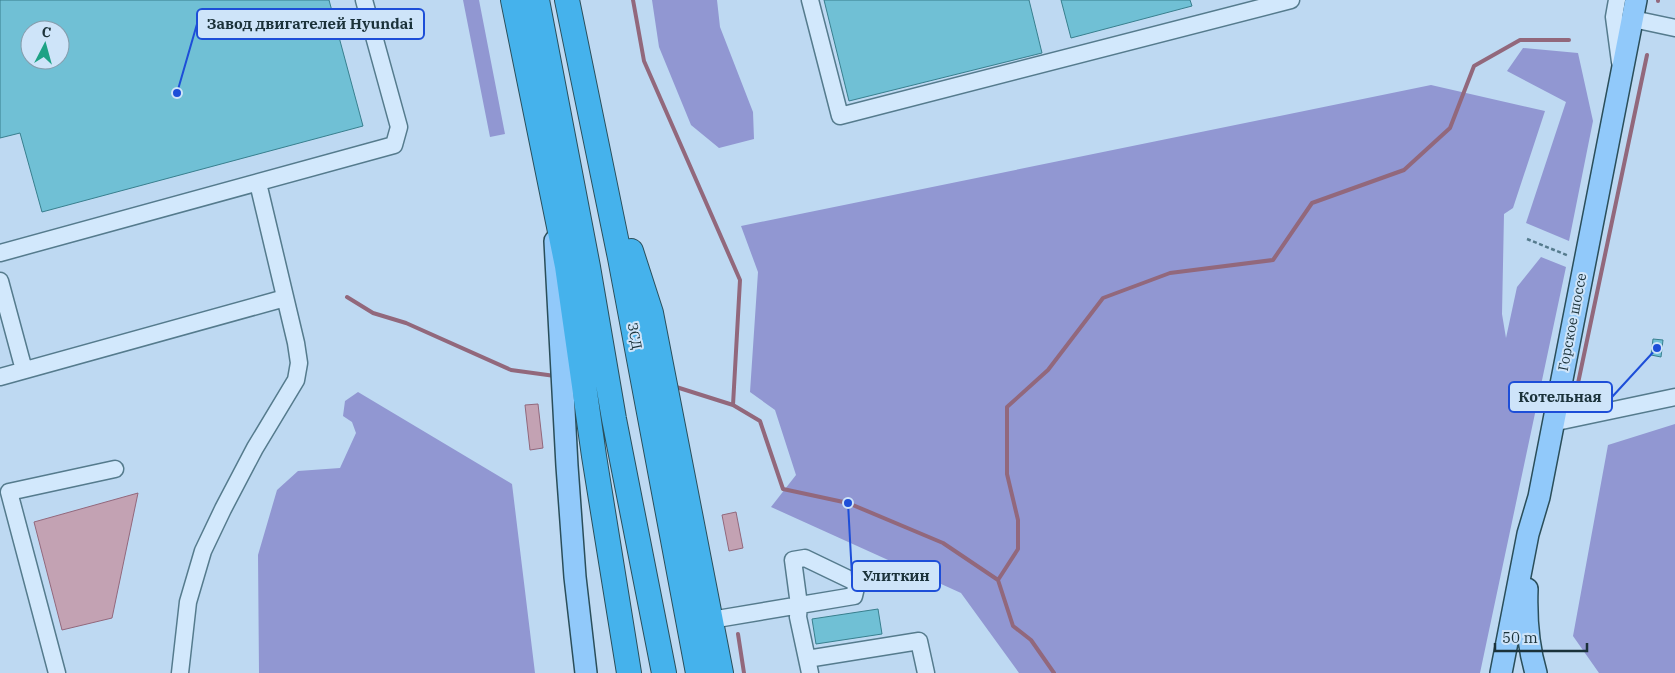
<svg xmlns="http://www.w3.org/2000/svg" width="1675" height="673" font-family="'IBM Plex Serif',serif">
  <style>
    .green { fill: #9197d2 }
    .water { fill: #c3a2b3; stroke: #92687c }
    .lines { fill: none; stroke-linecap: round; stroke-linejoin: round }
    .stream { stroke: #92687c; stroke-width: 4 }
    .building { fill: #70c0d5; stroke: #387f8e; fill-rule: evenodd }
    .minor-casing { stroke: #557b8d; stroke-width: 19 }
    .major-casing { stroke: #2a4e5a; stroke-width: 24 }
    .highway-casing { stroke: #2a4e5a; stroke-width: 26 }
    .path { stroke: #557b8d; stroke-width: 2.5; stroke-dasharray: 4 2.5; stroke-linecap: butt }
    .minor { stroke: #d2e8fc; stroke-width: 16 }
    .major { stroke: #91c9fa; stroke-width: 21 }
    .highway { stroke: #45b2ec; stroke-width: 24 }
    .labels { text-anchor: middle; stroke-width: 4; stroke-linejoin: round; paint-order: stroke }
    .street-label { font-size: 14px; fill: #1b323a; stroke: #cee4f9 }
    .leader { fill: none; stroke: #1d4ed8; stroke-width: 2 }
    .callout-dot { fill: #1d4ed8; stroke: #cee4f9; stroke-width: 2 }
    .callout { fill: #cee4f9; stroke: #1d4ed8; stroke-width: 2 }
    .callout-label { font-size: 15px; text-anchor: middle; font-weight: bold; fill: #1b323a }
  </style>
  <rect width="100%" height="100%" fill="#bed9f2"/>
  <path class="green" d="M 463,0 L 479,0 L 505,134 L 490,137 Z
    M 652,0 L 717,0 L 720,27 L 753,112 L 754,139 L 719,148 L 691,125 L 659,47 Z
    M 1523,48 L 1578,53 L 1593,121 L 1569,241 L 1526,223 L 1566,102 L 1507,71 Z
    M 1431,85 L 1545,111 L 1513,208 L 1504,214 L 1502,314 L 1506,338 L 1517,287 L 1541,257 L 1566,267 L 1480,673 L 1019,673 L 961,593 L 771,507 L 796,475 L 775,410 L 750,392 L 758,272 L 741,226 Z
    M 358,392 L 512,484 L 535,673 L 259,673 L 258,555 L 277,490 L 298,471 L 340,468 L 356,433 L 352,422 L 343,416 L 345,401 Z
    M 1675,424 L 1675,673 L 1599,673 L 1573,636 L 1608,445 Z"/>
  <path class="water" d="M 538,404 L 543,448 L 530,450 L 525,405 Z
    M 138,493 L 112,618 L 62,630 L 34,522 Z
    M 736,512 L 743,548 L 729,551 L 722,515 Z"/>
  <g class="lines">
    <path class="stream" d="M 633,0 L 644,61 L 740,280 L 733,405
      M 1658,1 L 1658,0
      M 347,297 L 373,313 L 406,323 L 511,370 L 555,376
      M 673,386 L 733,405 L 760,421 L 783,489 L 848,503 L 943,543 L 998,580 L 1013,626 L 1031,640 L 1054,673
      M 1577,388 L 1647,55
      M 998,580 L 1018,549 L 1018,520 L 1007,474 L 1007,407 L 1048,370 L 1103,298 L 1170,273 L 1273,260 L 1312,203 L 1404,170 L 1450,128 L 1474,66 L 1520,40 L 1569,40
      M 738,634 L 744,673"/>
  </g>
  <path class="building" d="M 0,0 L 329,0 L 363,126 L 42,212 L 20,133 L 0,138 ZM 30,30 L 60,30 L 60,60 L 30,60 Z
    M 824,0 L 1029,0 L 1042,53 L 849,101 Z
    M 1061,0 L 1190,0 L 1192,6 L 1071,38 Z
    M 1653,339 L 1663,340 L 1661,357 L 1651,355 Z
    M 878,609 L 882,634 L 816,644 L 812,619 Z"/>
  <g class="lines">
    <defs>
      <path id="minor" d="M 810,0 L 840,116 L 1291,0
        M 1617,0 L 1614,17 L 1620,62
        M 1633,19 L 1675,28
        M 0,253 L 394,145 L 399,127 L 364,0
        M 0,281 L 24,370
        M 0,377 L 285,298
        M 1552,423 L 1675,397
        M 711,620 L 854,596 L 857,583 L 805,558 L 793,560 L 799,605 L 798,617 L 810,673
        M 807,659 L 919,641 L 926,673
        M 57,673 L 9,492 L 115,469
        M 180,673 L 188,602 L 203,551 L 223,509 L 255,448 L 296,380 L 299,363 L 296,343 L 258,183"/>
      <path id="major" d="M 555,241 L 567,466 L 575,577 L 586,673
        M 1527,589 C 1526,617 1528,646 1536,673
        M 1501,673 L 1528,534 L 1539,497 L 1636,0"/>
      <path id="highway" d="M 513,0 L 567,266 L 594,456 L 629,673
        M 537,0 L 588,267 L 614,419 L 664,673
        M 567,0 L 620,258 L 698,673
        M 631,251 L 651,313 L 721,673"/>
    </defs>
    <use href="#minor" class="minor-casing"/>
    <use href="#major" class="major-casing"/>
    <use href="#highway" class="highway-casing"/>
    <path class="path" d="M 1527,239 L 1569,256"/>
    <use href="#minor" class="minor"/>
    <use href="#major" class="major"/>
    <use href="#highway" class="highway"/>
  </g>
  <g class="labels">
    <g class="street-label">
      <text transform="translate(1572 322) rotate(-79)" y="5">Горское шоссе</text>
      <text transform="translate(635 336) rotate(79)" y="5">ЗСД</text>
    </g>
  </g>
  <path class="leader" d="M177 93L197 24M1657 348L1612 397M848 503L852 576"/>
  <g class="callout-dot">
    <circle cx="177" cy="93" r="5"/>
    <circle cx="1657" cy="348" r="5"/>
    <circle cx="848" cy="503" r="5"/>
  </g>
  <g class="callout">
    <rect x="197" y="9" width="227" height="30" rx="5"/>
    <rect x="1509" y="382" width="103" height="30" rx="5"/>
    <rect x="852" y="561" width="88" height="30" rx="5"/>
  </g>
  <g class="callout-label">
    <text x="310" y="29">Завод двигателей Hyundai</text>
    <text x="1560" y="402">Котельная</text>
    <text x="896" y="581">Улиткин</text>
  </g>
  <g transform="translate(45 45) rotate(6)"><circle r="24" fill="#cee4f9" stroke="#869dad"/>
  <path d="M0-4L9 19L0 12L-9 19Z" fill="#1ea285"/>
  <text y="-8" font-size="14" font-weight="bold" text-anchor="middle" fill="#1b323a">С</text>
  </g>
  <path d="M1495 643v8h92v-8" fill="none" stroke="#1b323a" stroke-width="2.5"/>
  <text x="1502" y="643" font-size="15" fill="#1b323a" stroke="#cee4f9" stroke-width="4" paint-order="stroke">50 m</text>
</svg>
